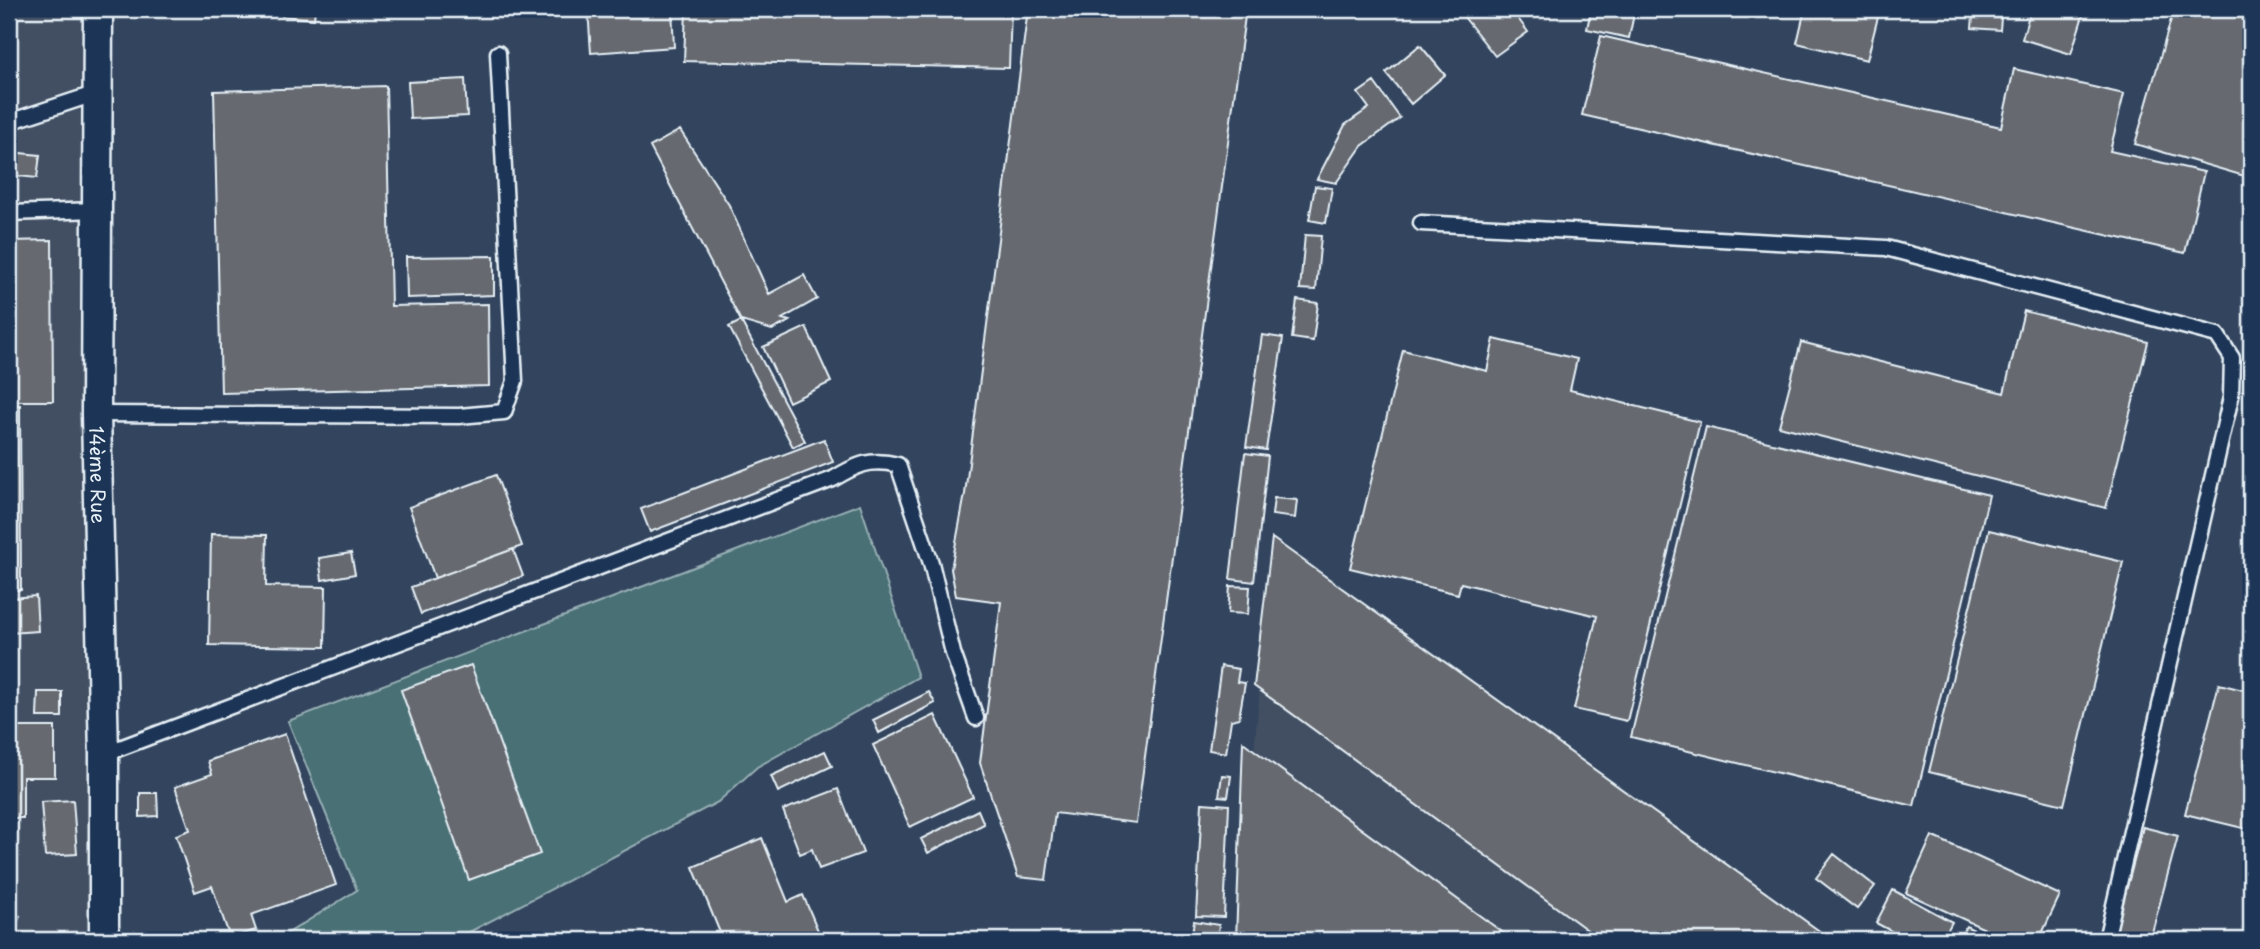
<svg xmlns="http://www.w3.org/2000/svg" width="2260" height="949" font-family="'Playpen Sans',sans-serif">
  <style>
    .built { fill: #425063 }
    .green { fill: #497074; stroke: #98b0b6; stroke-width: 2 }
    .building { fill: #666970; stroke: #e8f1f8; stroke-width: 2 }
    .lines { fill: none; stroke-linecap: round; stroke-linejoin: round }
    .service-casing { stroke: #e8f1f8; stroke-width: 19 }
    .minor-casing { stroke: #e8f1f8; stroke-width: 33 }
    .service { stroke: #1d3557; stroke-width: 14 }
    .minor { stroke: #1d3557; stroke-width: 28 }
    .labels { text-anchor: middle; stroke-width: 5; stroke-linejoin: round; paint-order: stroke }
    .street-label { font-size: 19px; fill: #e8f1f8; stroke: #1d3557 }
  </style>
  <rect width="100%" height="100%" fill="#33455e"/>
  <filter id="ink" filterUnits="userSpaceOnUse"><feTurbulence type="fractalNoise" baseFrequency=".0143" numOctaves="2"/><feDisplacementMap in="SourceGraphic" scale="14" xChannelSelector="R" yChannelSelector="G"/><feConvolveMatrix kernelMatrix="1 2 1 2 8 2 1 2 1" color-interpolation-filters="sRGB"/></filter>
  <g filter="url(#ink)">
    <path class="built" d="M 9,9 L 82,9 L 91,940 L 9,940 Z
      M 1272,563 L 1775,940 L 1236,940 Z"/>
    <path class="green" d="M 860,504 L 918,677 L 757,767 L 718,802 L 454,940 L 277,940 L 357,890 L 288,721 Z"/>
    <path class="building" d="M 282,9 L 315,9 L 314,19 L 282,16 Z
      M 588,9 L 672,9 L 674,47 L 591,53 Z
      M 686,9 L 1011,9 L 1009,68 L 684,61 Z
      M 1028,9 L 1246,9 L 1136,823 L 1055,813 L 1046,880 L 1018,877 L 980,763 L 1001,602 L 956,596 L 951,569 L 965,494 Z
      M 1475,9 L 1511,9 L 1528,32 L 1495,56 L 1464,17 Z
      M 1591,9 L 1635,9 L 1629,38 L 1587,29 Z
      M 1805,9 L 1880,9 L 1867,60 L 1797,43 Z
      M 2031,9 L 2085,9 L 2071,54 L 2022,39 Z
      M 2174,9 L 2251,9 L 2251,178 L 2135,144 Z
      M 1973,16 L 2001,18 L 2000,30 L 1972,28 Z
      M 1601,36 L 2001,127 L 2014,69 L 2124,94 L 2110,151 L 2204,172 L 2185,253 L 1582,115 Z
      M 1420,45 L 1445,75 L 1411,104 L 1386,73 Z
      M 465,79 L 467,116 L 410,119 L 408,82 Z
      M 1374,82 L 1400,118 L 1362,146 L 1336,183 L 1317,179 L 1345,125 L 1369,108 L 1358,93 Z
      M 386,86 L 391,306 L 488,304 L 489,386 L 221,393 L 214,91 Z
      M 680,130 L 729,205 L 769,294 L 804,275 L 817,299 L 782,319 L 790,321 L 772,330 L 741,321 L 650,147 Z
      M 9,152 L 40,155 L 37,178 L 9,175 Z
      M 1315,186 L 1332,188 L 1326,223 L 1309,220 Z
      M 1305,235 L 1321,236 L 1316,290 L 1300,289 Z
      M 52,240 L 53,401 L 9,401 L 9,241 Z
      M 494,256 L 494,295 L 407,298 L 406,257 Z
      M 1297,300 L 1318,303 L 1313,341 L 1292,338 Z
      M 2024,311 L 2148,342 L 2106,508 L 1779,426 L 1801,342 L 2004,393 Z
      M 741,321 L 805,441 L 793,447 L 729,327 Z
      M 806,327 L 831,382 L 789,402 L 763,347 Z
      M 1262,335 L 1283,338 L 1266,450 L 1246,447 Z
      M 1494,339 L 1577,359 L 1570,390 L 1700,422 L 1627,721 L 1574,709 L 1597,616 L 1461,583 L 1458,594 L 1350,568 L 1403,350 L 1487,371 Z
      M 9,405 L 20,405 L 21,590 L 9,590 Z
      M 1706,427 L 1989,495 L 1914,806 L 1631,737 Z
      M 824,439 L 833,462 L 650,532 L 641,509 Z
      M 1245,453 L 1268,456 L 1254,582 L 1230,579 Z
      M 496,475 L 522,546 L 435,578 L 409,507 Z
      M 1274,498 L 1297,500 L 1295,518 L 1272,515 Z
      M 1989,530 L 2123,562 L 2064,805 L 1929,772 Z
      M 211,534 L 267,535 L 266,586 L 326,587 L 325,647 L 209,645 Z
      M 1272,538 L 1832,940 L 1601,940 L 1254,686 Z
      M 513,549 L 523,576 L 421,614 L 411,587 Z
      M 351,553 L 355,574 L 322,580 L 319,558 Z
      M 1230,586 L 1250,587 L 1248,614 L 1228,613 Z
      M 36,596 L 38,631 L 9,633 L 9,598 Z
      M 471,665 L 540,854 L 469,880 L 401,690 Z
      M 1221,666 L 1239,669 L 1237,682 L 1245,683 L 1239,718 L 1231,720 L 1226,753 L 1209,750 Z
      M 2219,684 L 2251,692 L 2251,830 L 2185,814 Z
      M 38,692 L 62,692 L 62,717 L 37,717 Z
      M 929,692 L 935,703 L 879,733 L 873,720 Z
      M 935,715 L 973,797 L 910,827 L 873,745 Z
      M 9,727 L 55,727 L 55,777 L 23,777 L 23,818 L 9,818 Z
      M 285,734 L 336,885 L 251,915 L 256,930 L 230,938 L 212,886 L 195,892 L 176,835 L 190,830 L 175,787 L 212,774 L 208,761 Z
      M 1243,742 L 1513,940 L 1236,940 Z
      M 825,751 L 832,766 L 778,792 L 771,776 Z
      M 1222,775 L 1231,776 L 1228,797 L 1219,796 Z
      M 838,789 L 863,853 L 819,869 L 812,849 L 800,854 L 783,810 Z
      M 140,793 L 157,793 L 158,816 L 140,817 Z
      M 73,800 L 77,854 L 45,856 L 41,802 Z
      M 1202,803 L 1229,805 L 1224,917 L 1196,916 Z
      M 978,810 L 984,824 L 928,853 L 921,839 Z
      M 2143,827 L 2178,836 L 2150,940 L 2113,940 Z
      M 1932,836 L 2060,895 L 2039,940 L 2009,940 L 1906,893 Z
      M 762,838 L 788,902 L 803,895 L 822,940 L 723,940 L 693,867 Z
      M 1834,854 L 1875,886 L 1857,909 L 1816,878 Z
      M 1893,890 L 1952,922 L 1942,940 L 1908,940 L 1876,923 Z
      M 9,911 L 20,916 L 12,936 L 24,940 L 9,940 Z
      M 1194,921 L 1219,925 L 1217,940 L 1191,940 Z
      M 1966,926 L 1993,940 L 1958,940 Z"/>
    <g class="lines">
      <defs>
        <path id="service" d="M 9,122 L 97,93
          M 9,213 L 97,210
          M 1421,223 L 1886,248 L 2217,335 L 2232,358 L 2231,397 L 2106,940
          M 96,414 L 459,416 L 504,412 L 515,381 L 498,53
          M 104,754 L 833,479 C 856,465 870,458 898,465 L 931,563 L 953,653 L 976,718"/>
        <g id="minor">
          <path id="s1" d="M 98,9 L 96,414 L 104,754 L 104,940"/>
        </g>
      </defs>
      <use href="#service" class="service-casing"/>
      <use href="#minor" class="minor-casing"/>
      <use href="#service" class="service"/>
      <use href="#minor" class="minor"/>
    </g>
  </g>
  <g class="labels">
    <g class="street-label">
      <text dy="7" stroke="none"><textPath href="#s1" startOffset="466">14ème Rue</textPath></text>
    </g>
  </g>
  <rect width="2260" height="949" fill="none" stroke="#1d3557" stroke-width="35"/>
  <rect x="18" y="18" width="2225" height="914" fill="none" stroke="#e8f1f8" stroke-width="2.5" filter="url(#ink)"/>
</svg>
